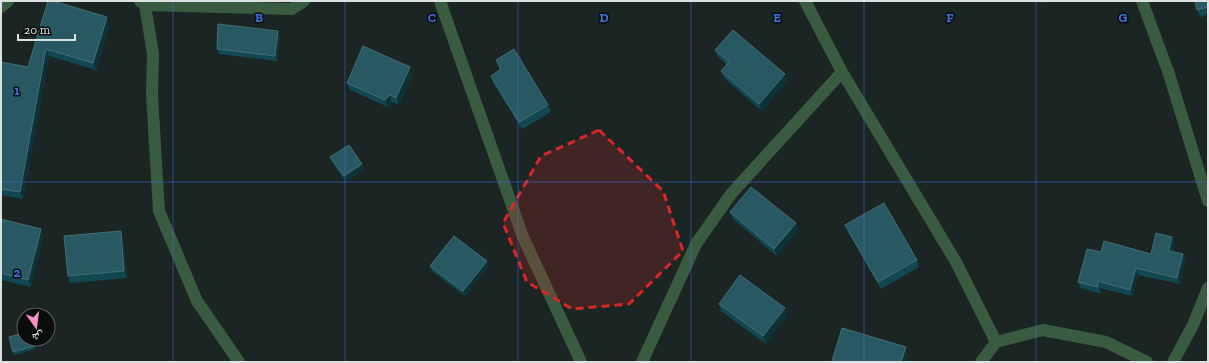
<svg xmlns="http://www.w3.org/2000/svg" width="1209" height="363" font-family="'Zilla Slab','Noto Naskh Arabic',serif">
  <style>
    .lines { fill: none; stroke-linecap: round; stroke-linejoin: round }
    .minor { stroke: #395b40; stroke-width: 12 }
    .wall { fill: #124852 }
    .shaded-wall { fill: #0d3339 }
    .building { fill: #285861; stroke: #446e75 }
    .marked { fill: #d62828; fill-opacity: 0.2; stroke: #d62828; stroke-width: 3; stroke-dasharray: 8 5; stroke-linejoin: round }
    .grid { fill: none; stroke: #436cda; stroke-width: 1; stroke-opacity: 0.55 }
    .grid-label { font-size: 13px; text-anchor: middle; font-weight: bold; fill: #436cda; stroke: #090d0c; stroke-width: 3; stroke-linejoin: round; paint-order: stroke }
  </style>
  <rect width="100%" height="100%" fill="#1b2523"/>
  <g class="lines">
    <path class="minor" d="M 140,1 L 145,5 L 153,54 L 152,95 L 159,211 L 197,301 L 239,362
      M 440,1 L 523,237 L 581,362
      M 805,1 L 842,72
      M 1142,1 L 1169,74 L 1208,201
      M 145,5 L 292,9 L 304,1
      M 1,7 L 8,1
      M 642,362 L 696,244 L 731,194 L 842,72 L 956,262 L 996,342
      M 981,362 L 996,342 L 1043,330 L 1106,342 L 1147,362
      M 1173,362 L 1193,325 L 1208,288"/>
  </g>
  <path class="wall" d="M 48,1 L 110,25 L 96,70 L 49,56 L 23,199 L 1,195 L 1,62 L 28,67 Z
    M 511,1 L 526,1 L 513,2 Z
    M 1039,1 L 1061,1 L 1039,3 Z
    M 1208,1 L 1208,15 L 1200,17 L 1197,10 Z
    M 280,36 L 277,61 L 219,54 L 217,49 Z
    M 715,50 L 787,81 L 762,111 L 724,78 L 721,71 L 727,65 L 718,57 Z
    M 496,60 L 548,105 L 551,112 L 522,129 L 493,83 L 491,76 L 500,70 Z
    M 413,74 L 399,105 L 392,102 L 388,107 L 350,90 L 347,83 Z
    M 330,157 L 362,164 L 364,169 L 346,182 L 332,162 Z
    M 730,212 L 796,223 L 798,230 L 777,256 L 733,219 Z
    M 1,219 L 41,229 L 43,236 L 31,287 L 1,280 Z
    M 845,225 L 917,260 L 919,267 L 881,289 L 848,232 Z
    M 1172,237 L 1175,244 L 1173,252 L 1183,254 L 1185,260 L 1180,284 L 1138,275 L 1132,296 L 1100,288 L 1101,294 L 1081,288 L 1078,282 L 1101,252 L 1151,254 Z
    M 123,238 L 127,278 L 70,283 L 68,276 Z
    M 430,266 L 488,266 L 465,296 L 432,271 Z
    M 719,304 L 785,308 L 787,315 L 766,344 L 721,311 Z
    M 24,339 L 33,339 L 35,349 L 14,355 L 13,352 Z"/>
  <path class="shaded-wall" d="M 107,17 L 110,25 L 96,70 L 93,63 Z
    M 278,31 L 280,36 L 277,61 L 275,56 Z
    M 46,49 L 49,56 L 23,199 L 20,192 Z
    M 410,67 L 413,74 L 399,105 L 396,98 Z
    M 785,74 L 787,81 L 762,111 L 759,104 Z
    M 390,95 L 392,102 L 388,107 L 385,100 Z
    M 362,164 L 364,169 L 346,182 L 344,176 Z
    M 796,223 L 798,230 L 777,256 L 774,249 Z
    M 41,229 L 43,236 L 31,287 L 28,280 Z
    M 121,231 L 123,238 L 127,278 L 124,271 Z
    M 1172,237 L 1175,244 L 1172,257 L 1169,251 Z
    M 1183,254 L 1185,260 L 1180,284 L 1177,278 Z
    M 487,261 L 488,266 L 465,296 L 463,291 Z
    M 1136,268 L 1138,275 L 1132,296 L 1130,290 Z
    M 1098,281 L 1100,288 L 1101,294 L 1098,287 Z
    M 785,308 L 787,315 L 766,344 L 763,336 Z
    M 906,347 L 908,354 L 906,362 L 901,362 Z"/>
  <path class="building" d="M 48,1 L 53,1 L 107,17 L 93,63 L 46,49 L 20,192 L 1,189 L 1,62 L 28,67 Z
    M 1195,1 L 1208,1 L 1208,7 L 1197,10 Z
    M 218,24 L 278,31 L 275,56 L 217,49 Z
    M 733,30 L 785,74 L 759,104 L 721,71 L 729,62 L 715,50 Z
    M 363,46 L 410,67 L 396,98 L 390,95 L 385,100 L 347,83 Z
    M 514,49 L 548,105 L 519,122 L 491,76 L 501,69 L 496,60 Z
    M 349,145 L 362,164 L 344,176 L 330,157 Z
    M 751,187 L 796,223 L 774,249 L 730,212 Z
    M 884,203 L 917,260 L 878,282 L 845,225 Z
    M 1,219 L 41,229 L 28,280 L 1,273 Z
    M 121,231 L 124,271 L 68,276 L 64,236 Z
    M 1156,233 L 1172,237 L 1169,251 L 1183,254 L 1177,278 L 1136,268 L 1130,290 L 1098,281 L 1098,287 L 1078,282 L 1087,249 L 1101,252 L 1104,241 L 1151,254 Z
    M 454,236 L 487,261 L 463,291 L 430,266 Z
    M 740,275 L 785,308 L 763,336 L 719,304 Z
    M 842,328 L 906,347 L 901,362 L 835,362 L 832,361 Z
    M 24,333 L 24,339 L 33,339 L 34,346 L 13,352 L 9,337 Z"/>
  <path class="marked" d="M 599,130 L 663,191 L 683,251 L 629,304 L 572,309 L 527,282 L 503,223 L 541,156 Z"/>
  <path class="grid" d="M 173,1 L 173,362M 345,1 L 345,362M 518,1 L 518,362M 691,1 L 691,362M 864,1 L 864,362M 1036,1 L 1036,362M 1,182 L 1208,182"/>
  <g class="grid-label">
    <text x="259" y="22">B</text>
    <text x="432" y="22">C</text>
    <text x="604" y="22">D</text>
    <text x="777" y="22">E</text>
    <text x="950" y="22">F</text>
    <text x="1123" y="22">G</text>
    <text x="17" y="95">1</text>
    <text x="17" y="277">2</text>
  </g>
  <rect width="1209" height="363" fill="none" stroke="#dbe2e0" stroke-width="4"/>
  <g transform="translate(36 327) rotate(166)"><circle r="19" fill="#090d0c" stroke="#5d6261"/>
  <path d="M0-3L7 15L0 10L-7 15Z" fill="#f890cc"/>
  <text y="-6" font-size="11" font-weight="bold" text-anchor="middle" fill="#dbe2e0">ش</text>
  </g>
  <path d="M18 34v6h57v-6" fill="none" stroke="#dbe2e0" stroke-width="2"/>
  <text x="24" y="34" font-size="12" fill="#dbe2e0" stroke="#090d0c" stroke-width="3" paint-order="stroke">20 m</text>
</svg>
